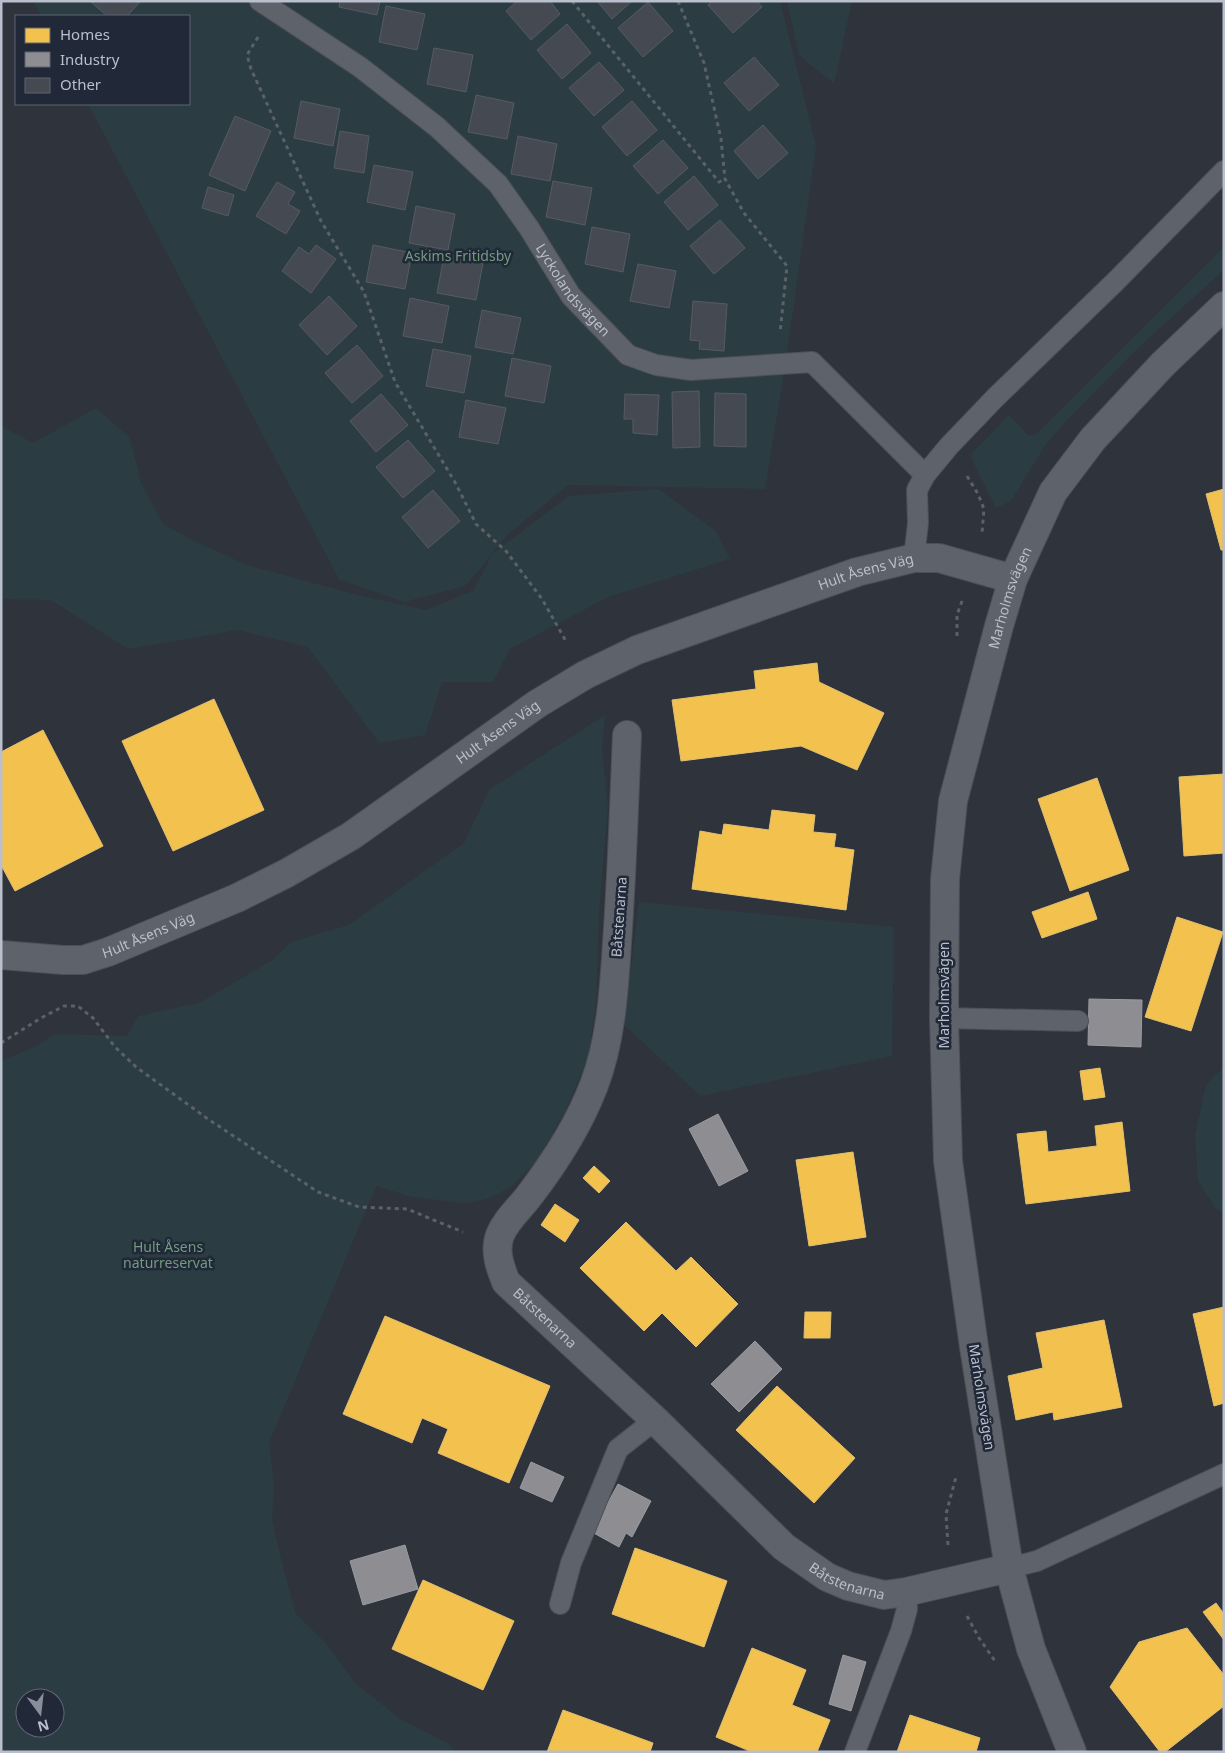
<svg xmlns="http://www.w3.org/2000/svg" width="1225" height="1753" font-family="'Noto Sans',sans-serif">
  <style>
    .green { fill: #2b3d42; fill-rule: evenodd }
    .homes { fill: #f2c14e; stroke: #e1c074 }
    .industry { fill: #8d8d92; stroke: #9a9ca3 }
    .building { fill: #454951; stroke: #565b63 }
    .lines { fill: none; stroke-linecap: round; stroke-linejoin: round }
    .lane-casing { stroke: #4c4f56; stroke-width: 22 }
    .street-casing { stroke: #4c4f56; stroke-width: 30 }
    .path { stroke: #5b6167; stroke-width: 3; stroke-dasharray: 4 4; stroke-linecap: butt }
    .lane { stroke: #5e626a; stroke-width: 20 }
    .street { stroke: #5e626a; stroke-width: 28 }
    .labels { text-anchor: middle; stroke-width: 5; stroke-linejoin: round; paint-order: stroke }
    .park-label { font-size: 14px; fill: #729c7f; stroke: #212837 }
    .street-label { font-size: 14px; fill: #b9bfcc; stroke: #212837 }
  </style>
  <rect width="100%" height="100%" fill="#2e333c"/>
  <path class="green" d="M 33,1 L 780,1 L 816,146 L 784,374 L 765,489 L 568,485 L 507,535 L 492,554 L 569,496 L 658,489 L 716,531 L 730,559 L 608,597 L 510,649 L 493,682 L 442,682 L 425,735 L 379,743 L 308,647 L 237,630 L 128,649 L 51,600 L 1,599 L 1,426 L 33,443 L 96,408 L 130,438 L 141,483 L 163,524 L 194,541 L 247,565 L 362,596 L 426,610 L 473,591 L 492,555 L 465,586 L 404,602 L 339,579 L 88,104 L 189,104 L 189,16 L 41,16 Z
    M 787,1 L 852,1 L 834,84 L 799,55 Z
    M 1224,247 L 1224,270 L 1139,347 L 1068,419 L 1046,444 L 1011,501 L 996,508 L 974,464 L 971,457 L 972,453 L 1009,415 L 1029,436 L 1035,435 Z
    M 605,715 L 602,750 L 608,806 L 599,912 L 596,1003 L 588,1058 L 565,1112 L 536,1162 L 511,1187 L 488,1199 L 464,1203 L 412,1197 L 376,1186 L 269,1443 L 274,1483 L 272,1520 L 283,1567 L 296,1614 L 325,1642 L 356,1684 L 402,1720 L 449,1744 L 456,1752 L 1,1752 L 1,1061 L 37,1046 L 55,1034 L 127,1036 L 138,1016 L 199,1003 L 271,961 L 291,942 L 349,925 L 464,843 L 489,790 ZM 25,1698 L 55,1698 L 55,1728 L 25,1728 Z
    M 639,902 L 894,927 L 892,1056 L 701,1096 L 624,1025 Z
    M 1224,1067 L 1224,1214 L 1216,1209 L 1198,1181 L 1195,1135 L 1206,1085 Z"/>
  <path class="homes" d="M 1224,489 L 1224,550 L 1221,550 L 1206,494 Z
    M 817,663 L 819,682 L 884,713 L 857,770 L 801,746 L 681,761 L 672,700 L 756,689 L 754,671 Z
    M 214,699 L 264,810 L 173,851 L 122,741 Z
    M 43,730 L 103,846 L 15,891 L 1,865 L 1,752 Z
    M 1224,774 L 1224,853 L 1184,856 L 1179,777 Z
    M 1097,778 L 1129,870 L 1070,891 L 1038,799 Z
    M 772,810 L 815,815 L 813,832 L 836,834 L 834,847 L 854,850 L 846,910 L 692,889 L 700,831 L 722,835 L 724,824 L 769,830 Z
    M 1088,892 L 1097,919 L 1042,938 L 1032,912 Z
    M 1177,917 L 1223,932 L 1191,1031 L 1145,1017 Z
    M 1100,1068 L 1105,1097 L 1084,1100 L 1080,1071 Z
    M 1122,1122 L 1130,1191 L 1026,1204 L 1017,1134 L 1046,1131 L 1048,1152 L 1097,1146 L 1095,1126 Z
    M 853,1152 L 866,1237 L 809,1246 L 796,1160 Z
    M 594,1166 L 610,1181 L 599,1193 L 583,1178 Z
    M 555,1204 L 579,1220 L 565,1242 L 541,1225 Z
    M 626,1222 L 676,1271 L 691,1257 L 738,1304 L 696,1347 L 662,1313 L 644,1331 L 580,1268 Z
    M 1224,1307 L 1224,1403 L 1214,1406 L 1193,1314 Z
    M 805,1312 L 831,1312 L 830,1338 L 804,1338 Z
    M 385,1316 L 550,1386 L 509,1483 L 438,1453 L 448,1429 L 422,1418 L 412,1443 L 343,1414 Z
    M 1104,1320 L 1122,1407 L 1054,1420 L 1053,1412 L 1016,1420 L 1008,1376 L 1043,1368 L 1036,1333 Z
    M 777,1386 L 855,1458 L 814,1503 L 736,1430 Z
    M 635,1548 L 727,1581 L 704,1647 L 612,1614 Z
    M 423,1580 L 514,1621 L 483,1690 L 392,1649 Z
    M 1216,1603 L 1224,1614 L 1224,1640 L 1203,1612 Z
    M 1187,1628 L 1224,1675 L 1224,1706 L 1165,1752 L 1160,1752 L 1110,1687 L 1139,1642 Z
    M 752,1648 L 806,1670 L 792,1705 L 830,1720 L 817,1752 L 752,1752 L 716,1737 Z
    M 563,1710 L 653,1743 L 650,1752 L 547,1752 Z
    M 910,1715 L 980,1738 L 976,1752 L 897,1752 Z"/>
  <path class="industry" d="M 1089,999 L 1142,1000 L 1141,1047 L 1088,1045 Z
    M 718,1114 L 748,1171 L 719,1186 L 689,1129 Z
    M 755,1341 L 782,1369 L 739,1412 L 711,1384 Z
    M 531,1462 L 564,1477 L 552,1502 L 520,1488 Z
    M 618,1484 L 651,1501 L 632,1537 L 626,1533 L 619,1547 L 592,1532 Z
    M 405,1545 L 418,1589 L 363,1605 L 350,1561 Z
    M 843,1655 L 866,1662 L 851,1711 L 829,1704 Z"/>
  <path class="building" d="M 90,1 L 141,1 L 127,16 L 107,16 Z
    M 340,1 L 380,1 L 377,15 L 339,7 Z
    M 517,1 L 550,1 L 560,14 L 531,40 L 506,11 Z
    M 597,1 L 632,1 L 612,19 Z
    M 712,1 L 757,1 L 762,7 L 733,33 L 708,5 Z
    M 648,2 L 673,31 L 643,57 L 618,28 Z
    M 386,6 L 425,14 L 417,50 L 379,42 Z
    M 567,24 L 591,53 L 562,79 L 537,50 Z
    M 434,48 L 473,55 L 466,92 L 427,84 Z
    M 754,57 L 779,85 L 749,111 L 724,83 Z
    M 599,62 L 624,90 L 594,116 L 569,88 Z
    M 476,95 L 514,103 L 507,139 L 468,132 Z
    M 301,101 L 340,109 L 333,146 L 294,138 Z
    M 632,101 L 657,130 L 627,156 L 602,127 Z
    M 235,116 L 271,131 L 245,191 L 209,175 Z
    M 763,125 L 788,153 L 758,179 L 734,151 Z
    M 340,131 L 369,136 L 364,173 L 334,168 Z
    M 518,136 L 557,144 L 550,181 L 511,174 Z
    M 663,140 L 688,168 L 658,194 L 633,166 Z
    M 374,165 L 413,172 L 405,210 L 367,202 Z
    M 694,176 L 718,205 L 688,230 L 664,202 Z
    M 553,181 L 592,188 L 585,225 L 546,217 Z
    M 277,182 L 295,192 L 288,204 L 300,211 L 286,234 L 256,216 Z
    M 208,187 L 234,195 L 228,216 L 202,208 Z
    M 416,206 L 455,214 L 448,250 L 409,243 Z
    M 720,220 L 745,248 L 714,274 L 690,246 Z
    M 592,227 L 630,234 L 623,272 L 585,264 Z
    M 316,245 L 336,259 L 311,293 L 282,271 L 299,247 L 309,254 Z
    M 373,245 L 412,253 L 405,289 L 366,282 Z
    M 444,256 L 483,263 L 476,300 L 437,293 Z
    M 638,264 L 676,271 L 669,308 L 630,301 Z
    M 329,296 L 357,326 L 327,355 L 299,325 Z
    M 410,298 L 449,306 L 442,343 L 403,336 Z
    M 693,301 L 727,304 L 724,351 L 699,349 L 700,341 L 690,340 Z
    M 482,310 L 521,318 L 513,354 L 475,347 Z
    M 357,345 L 383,376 L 352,403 L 325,373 Z
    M 433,349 L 471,356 L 464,393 L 426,386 Z
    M 512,358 L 551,366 L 544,403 L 505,396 Z
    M 699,391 L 700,447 L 673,448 L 672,392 Z
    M 715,393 L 746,394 L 746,447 L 714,446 Z
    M 381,394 L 408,425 L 376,452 L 350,421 Z
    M 625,394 L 659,395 L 657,435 L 633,433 L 633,419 L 624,419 Z
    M 466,400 L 506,408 L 498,444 L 459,437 Z
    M 408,440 L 435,471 L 403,498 L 376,467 Z
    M 433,490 L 460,521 L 428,548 L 402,517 Z"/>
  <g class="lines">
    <defs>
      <g id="lane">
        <path id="s1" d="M 260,1 L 360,67 L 437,127 L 498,184 L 529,228 L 571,296 L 628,355 L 656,365 L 691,370 L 812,362 L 925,475"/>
        <path d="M 914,558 L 918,523 L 917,490 L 925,475 L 949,446 L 995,398 L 1116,281 L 1224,171"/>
        <path d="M 944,1018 L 1078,1021"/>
        <path d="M 1009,1568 L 1037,1561 L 1224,1474"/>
        <path d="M 560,1604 L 571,1563 L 618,1449 L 655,1420"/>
        <path d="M 855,1752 L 901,1631 L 907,1609 L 906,1592"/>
      </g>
      <g id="street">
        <path id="s2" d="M 627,735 C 624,805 622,874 617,943 C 614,990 611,1041 594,1085 C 579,1125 555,1162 529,1196 C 520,1208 506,1220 500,1235 C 494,1251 500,1267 506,1282 L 655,1420 L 784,1547 L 827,1577 L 848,1586 L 884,1595 L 906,1592 L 1009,1568"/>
        <path id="s3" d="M 1,955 L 63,960 L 83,960 L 108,952 L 237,898 L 287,873 L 351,836 L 537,704 L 585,675 L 637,650 L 857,572 L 914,558 L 939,558 L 1013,579"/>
        <path id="s4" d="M 1072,1752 L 1031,1649 L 1009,1568 L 974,1347 L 948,1161 L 944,1018 L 945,879 L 953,801 L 999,626 L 1013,579 L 1053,492 L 1093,439 L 1163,364 L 1224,306"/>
      </g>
    </defs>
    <use href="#lane" class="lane-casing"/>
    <use href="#street" class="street-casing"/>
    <path class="path" d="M 572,1 L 719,182 L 725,179
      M 678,1 L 704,63 L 721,139 L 725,179 L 744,213 L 787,266 L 780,333
      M 258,37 L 247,55 L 251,69 L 321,221 L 364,292 L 395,382 L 456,484 L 476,524 L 506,551 L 542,599 L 567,643
      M 967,476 L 978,494 L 984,509 L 982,533
      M 957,636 L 957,615 L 962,601
      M 1,1043 L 41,1018 L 64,1006 L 78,1006 L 93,1018 L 115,1047 L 136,1067 L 208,1119 L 318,1192 L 359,1207 L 407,1209 L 463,1232
      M 948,1545 L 946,1514 L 956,1477
      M 967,1616 L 979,1638 L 995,1661"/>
    <use href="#lane" class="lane"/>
    <use href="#street" class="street"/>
  </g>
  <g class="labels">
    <g class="park-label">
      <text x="458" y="261">Askims Fritidsby</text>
      <text x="168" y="1252">Hult Åsens<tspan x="168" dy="16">naturreservat</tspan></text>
    </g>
    <g class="street-label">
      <text dy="5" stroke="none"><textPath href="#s1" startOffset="431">Lyckolandsvägen</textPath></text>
      <text dy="5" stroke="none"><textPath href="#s3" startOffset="962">Hult Åsens Väg</textPath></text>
      <text dy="5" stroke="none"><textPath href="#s4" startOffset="1178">Marholmsvägen</textPath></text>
      <text dy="5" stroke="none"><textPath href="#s3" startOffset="558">Hult Åsens Väg</textPath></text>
      <text transform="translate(619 917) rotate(-86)" y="5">Båtstenarna</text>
      <text dy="5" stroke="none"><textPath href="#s3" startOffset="152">Hult Åsens Väg</textPath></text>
      <text transform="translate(944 995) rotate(-90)" y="5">Marholmsvägen</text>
      <text dy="5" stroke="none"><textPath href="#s2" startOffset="632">Båtstenarna</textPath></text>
      <text transform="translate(982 1397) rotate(81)" y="5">Marholmsvägen</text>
      <text dy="5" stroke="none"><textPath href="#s2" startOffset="1036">Båtstenarna</textPath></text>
    </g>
  </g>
  <rect width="1225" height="1753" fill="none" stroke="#b9bfcc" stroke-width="5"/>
  <rect x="15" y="15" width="175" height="90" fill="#212837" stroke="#5e6473"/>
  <rect x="25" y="28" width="25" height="15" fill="#f2c14e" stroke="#5e6473"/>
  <text x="60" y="40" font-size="15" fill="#b9bfcc">Homes</text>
  <rect x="25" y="52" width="25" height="15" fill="#8d8d92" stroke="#5e6473"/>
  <text x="60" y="65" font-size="15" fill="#b9bfcc">Industry</text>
  <rect x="25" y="78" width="25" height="15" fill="#454951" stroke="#5e6473"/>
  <text x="60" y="90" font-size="15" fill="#b9bfcc">Other</text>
  <g transform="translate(40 1713) rotate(165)"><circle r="24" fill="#212837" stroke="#5e6473"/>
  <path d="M0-4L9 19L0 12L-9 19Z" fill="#888e9a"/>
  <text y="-8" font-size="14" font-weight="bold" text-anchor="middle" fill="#b9bfcc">N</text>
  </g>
</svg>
